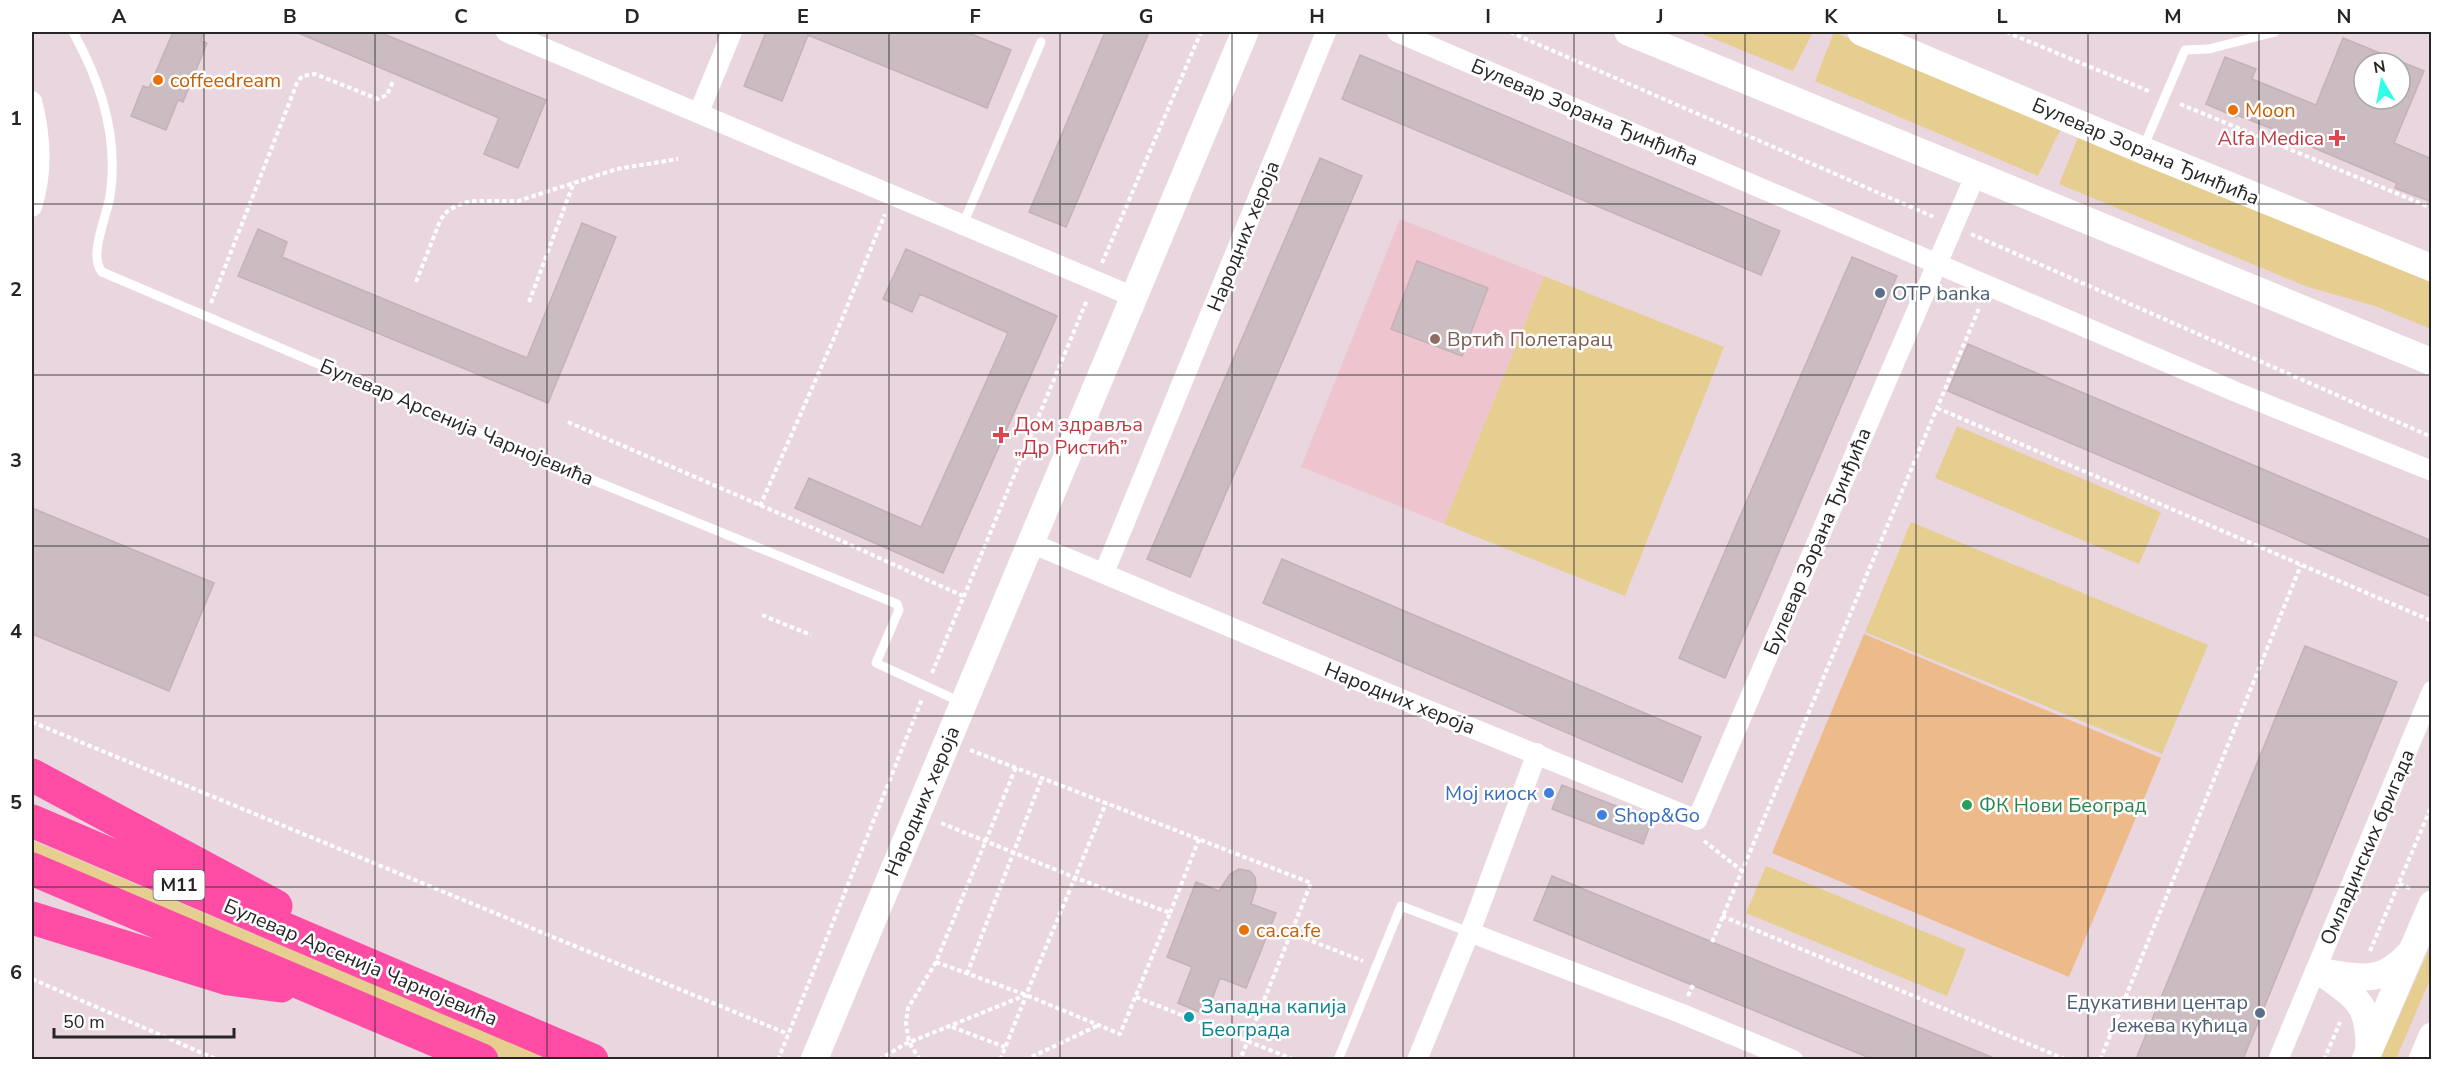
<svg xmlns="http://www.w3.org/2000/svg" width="2463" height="1091" font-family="'Nunito Sans',sans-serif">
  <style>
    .education { fill: #eec4cf }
    .green { fill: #e5ce8f }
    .pitch { fill: #edbb8a }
    .building { fill: #cbbcc1; stroke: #c5b1b7; stroke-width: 1.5; fill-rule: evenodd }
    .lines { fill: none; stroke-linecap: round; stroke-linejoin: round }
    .path { stroke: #fff; stroke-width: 4; stroke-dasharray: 4.5 3; stroke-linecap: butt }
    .lane { stroke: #fff; stroke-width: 9 }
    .street { stroke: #fff; stroke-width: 20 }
    .secondary { stroke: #fff; stroke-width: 27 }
    .highway { stroke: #ff4da5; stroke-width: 33 }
    .grid { fill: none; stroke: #262626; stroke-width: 1.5; stroke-opacity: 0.55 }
    .food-dot { fill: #e8710a; stroke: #fff; stroke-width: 2 }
    .health-dot { fill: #e0444e; stroke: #fff; stroke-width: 2 }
    .service-dot { fill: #5c6f8a; stroke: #fff; stroke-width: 2 }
    .education-dot { fill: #8d6e63; stroke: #fff; stroke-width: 2 }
    .shop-dot { fill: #3f7fe0; stroke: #fff; stroke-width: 2 }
    .leisure-dot { fill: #2e9e5b; stroke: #fff; stroke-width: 2 }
    .culture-dot { fill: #0f9aa8; stroke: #fff; stroke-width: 2 }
    .labels { text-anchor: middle; stroke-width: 5; stroke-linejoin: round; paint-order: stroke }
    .shield { fill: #fff; stroke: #676767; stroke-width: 1.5 }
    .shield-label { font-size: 18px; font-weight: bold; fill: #262626 }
    .food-label { font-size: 20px; fill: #c56008; stroke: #fff; text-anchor: start }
    .street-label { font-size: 20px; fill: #262626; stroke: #fff }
    .health-label { font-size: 20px; fill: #be3a42; stroke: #fff; text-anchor: end }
    .service-label { font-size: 20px; fill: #4e5e75; stroke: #fff; text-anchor: start }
    .education-label { font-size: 20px; fill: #785e54; stroke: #fff; text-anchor: start }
    .shop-label { font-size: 20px; fill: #366cbe; stroke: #fff; text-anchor: end }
    .leisure-label { font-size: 20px; fill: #27864d; stroke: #fff; text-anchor: start }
    .culture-label { font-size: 20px; fill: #0d838f; stroke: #fff; text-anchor: start }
    .neatline { fill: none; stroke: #262626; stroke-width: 2 }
    .grid-label { font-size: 20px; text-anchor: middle; font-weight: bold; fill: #262626 }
  </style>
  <rect width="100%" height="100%" fill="#ead6de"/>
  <path class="education" d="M 1400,219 L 1544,276 L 1444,524 L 1301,467 Z"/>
  <path class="green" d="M 1697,32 L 1813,32 L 1793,71 Z
    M 1834,32 L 2062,126 L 2038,176 L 1815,81 Z
    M 2079,135 L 2431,282 L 2431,329 L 2375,306 L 2308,287 L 2059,184 Z
    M 1544,276 L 1724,347 L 1625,596 L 1444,524 Z
    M 1957,426 L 2161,512 L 2139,564 L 1935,478 Z
    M 1911,522 L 2208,645 L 2162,754 L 1865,632 Z
    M 32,840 L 549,1059 L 505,1059 L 32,858 Z
    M 1766,866 L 1966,949 L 1947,996 L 1746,913 Z
    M 2431,945 L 2431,977 L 2396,1059 L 2380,1059 Z"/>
  <path class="pitch" d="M 1864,634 L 2161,758 L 2069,977 L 1772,853 Z"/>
  <path class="building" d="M 173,32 L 204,32 L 201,41 L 207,43 L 183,102 L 178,100 L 166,130 L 131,116 L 143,86 L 149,88 Z
    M 296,32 L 379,32 L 546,100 L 518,168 L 484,154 L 499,118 Z
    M 766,32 L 966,32 L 1011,50 L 987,108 L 808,35 L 782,101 L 744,86 Z
    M 1105,32 L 1149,32 L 1066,227 L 1029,212 Z
    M 2343,38 L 2424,71 L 2394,143 L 2432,159 L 2432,202 L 2395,188 L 2397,183 L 2300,142 L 2301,140 L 2237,115 L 2236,117 L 2206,104 L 2225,57 L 2256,69 L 2252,79 L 2316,105 ZM 2364,63 L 2400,63 L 2400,99 L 2364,99 Z
    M 1360,55 L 1780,231 L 1761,275 L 1342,99 Z
    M 1320,158 L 1362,176 L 1190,577 L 1147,559 Z
    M 582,223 L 616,237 L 548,403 L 238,276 L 258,229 L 287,242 L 282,257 L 527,358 Z
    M 906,249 L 1057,316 L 943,573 L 795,508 L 809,478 L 921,527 L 1008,333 L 920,294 L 912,312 L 883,299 Z
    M 1852,257 L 1897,276 L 1725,678 L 1679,658 Z
    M 1417,261 L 1488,288 L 1462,356 L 1391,329 Z
    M 1968,344 L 2432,541 L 2432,597 L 1948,391 Z
    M 32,508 L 214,583 L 169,691 L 32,634 Z
    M 1282,559 L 1701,737 L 1682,782 L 1263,603 Z
    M 2305,646 L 2397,682 L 2243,1059 L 2136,1059 Z
    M 1562,785 L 1652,820 L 1643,844 L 1552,809 Z
    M 1239,869 L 1250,871 L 1255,877 L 1256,888 L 1251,904 L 1276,913 L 1246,988 L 1220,978 L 1206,1015 L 1178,1003 L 1192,967 L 1167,957 L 1196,882 L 1219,891 L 1230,874 Z
    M 1552,876 L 1996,1059 L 1872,1059 L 1602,948 L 1534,920 Z"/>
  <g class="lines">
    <path class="path" d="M 1510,32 L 1934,217
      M 2006,32 L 2151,92
      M 2180,104 L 2432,208
      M 1971,234 L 2432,437
      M 1102,263 L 1201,32
      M 416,282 L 440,221 L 445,213 L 456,206 L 470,201 L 518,201 L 617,169 L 678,159
      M 529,302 L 574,182
      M 211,303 L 297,83 L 302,76 L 315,74 L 378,99 L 387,95 L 393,81
      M 1937,408 L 2432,621
      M 568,422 L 813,528 L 963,596
      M 760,506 L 835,336 L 885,214
      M 762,615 L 811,635
      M 932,673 L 1087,300
      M 32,722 L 788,1034
      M 970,750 L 1311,883 L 1240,1060
      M 1704,841 L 1741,870
      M 2399,884 L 2412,889
      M 1170,913 L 1199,839
      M 1722,916 L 2067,1060
      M 1291,933 L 1363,961
      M 1712,942 L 1980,306
      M 2370,951 L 2432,805
      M 936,962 L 1026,995 L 1120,1034 L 1170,913 L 1076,878 L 941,823
      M 967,974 L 1042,778
      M 32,979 L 218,1060
      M 1688,996 L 1693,985
      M 1136,997 L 1295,1060
      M 952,1027 L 1005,1047
      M 778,1060 L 922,699
      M 879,1060 L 905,1044 L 1026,995 L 1106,803
      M 920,1060 L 909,1042 L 906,1023 L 908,1008 L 936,962 L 1016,767
      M 1000,1060 L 1026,996
      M 1025,1060 L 1099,1025
      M 2100,1060 L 2301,565
      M 2324,1060 L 2340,1022"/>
    <path class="lane" d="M 73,32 C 101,82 119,138 110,196 C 107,216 88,256 102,272 L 551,463 L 897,604 L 899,610 L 876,663 L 963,703
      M 2143,148 L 2185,50 L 2209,49 L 2275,32
      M 963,224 L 1041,42
      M 1338,1060 L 1401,906 L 1469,932"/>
    <path class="street" d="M 506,32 L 1134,297
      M 1397,32 L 2236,392 L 2432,471
      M 32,101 C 41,136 43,172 32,207
      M 699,112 L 732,32
      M 1031,543 L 1413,704 L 1697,820 L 1975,176
      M 1104,573 L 1326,32
      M 1469,932 L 1680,1013 L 1793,1060
      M 1417,1060 L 1475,919 L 1537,753
      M 2278,1060 L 2432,691"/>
    <path class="secondary" d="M 1628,32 L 2432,362
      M 1861,32 L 2142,150 L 2432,268
      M 2321,972 C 2359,977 2380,986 2409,954
      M 2324,974 C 2358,999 2369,1004 2369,1048
      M 814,1060 L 1245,32
      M 2365,1060 L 2432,904
      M 2422,1060 L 2432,1036"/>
    <path class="highway" d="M 32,775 L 276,906
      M 32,821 L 592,1060
      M 32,869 L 482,1060
      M 32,918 L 228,979 L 281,986"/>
  </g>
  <path class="grid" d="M 204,32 L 204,1060M 375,32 L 375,1060M 547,32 L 547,1060M 718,32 L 718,1060M 889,32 L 889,1060M 1060,32 L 1060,1060M 1232,32 L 1232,1060M 1403,32 L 1403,1060M 1574,32 L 1574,1060M 1745,32 L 1745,1060M 1916,32 L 1916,1060M 2088,32 L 2088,1060M 2259,32 L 2259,1060M 32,204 L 2432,204M 32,375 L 2432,375M 32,546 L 2432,546M 32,716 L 2432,716M 32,887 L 2432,887"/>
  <g class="food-dot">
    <circle cx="158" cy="80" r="6"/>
    <circle cx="2233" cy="110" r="6"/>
    <circle cx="1244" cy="930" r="6"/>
  </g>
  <g class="health-dot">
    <path d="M2334 129h6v6h6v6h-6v6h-6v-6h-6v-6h6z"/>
    <path d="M998 426h6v6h6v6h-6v6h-6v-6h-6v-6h6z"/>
  </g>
  <g class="service-dot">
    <circle cx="1880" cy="293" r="6"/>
    <circle cx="2260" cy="1013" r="6"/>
  </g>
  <circle class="education-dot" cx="1435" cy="339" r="6"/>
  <g class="shop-dot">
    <circle cx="1549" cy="793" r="6"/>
    <circle cx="1602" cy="815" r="6"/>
  </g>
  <circle class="leisure-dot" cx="1967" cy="805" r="6"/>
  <circle class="culture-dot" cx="1189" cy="1017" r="6"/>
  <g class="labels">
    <rect class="shield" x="153.5" y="870" width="51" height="30" rx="4.5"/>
    <g class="shield-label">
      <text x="179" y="891">M11</text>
    </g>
    <g class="food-label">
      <text x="170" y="87">coffeedream</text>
      <text x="2245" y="117">Moon</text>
      <text x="1256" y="937">ca.ca.fe</text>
    </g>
    <g class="street-label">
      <text transform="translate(1585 112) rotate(23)" y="7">Булевар Зорана Ђинђића</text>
      <text transform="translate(2146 151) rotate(23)" y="7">Булевар Зорана Ђинђића</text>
      <text transform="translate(1243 236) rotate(-68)" y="7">Народних хероја</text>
      <text transform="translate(457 422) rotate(23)" y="7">Булевар Арсенија Чарнојевића</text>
      <text transform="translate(1817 541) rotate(-67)" y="7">Булевар Зорана Ђинђића</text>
      <text transform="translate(1400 698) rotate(22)" y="7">Народних хероја</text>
      <text transform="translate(922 801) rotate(-67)" y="7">Народних хероја</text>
      <text transform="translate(2367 847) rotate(-67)" y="7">Омладинских бригада</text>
      <text transform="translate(361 962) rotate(23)" y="7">Булевар Арсенија Чарнојевића</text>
    </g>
    <g class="health-label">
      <text x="2324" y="145">Alfa Medica</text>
      <text x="1014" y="431" text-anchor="start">Дом здравља<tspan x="1014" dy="23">„Др Ристић”</tspan></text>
    </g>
    <g class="service-label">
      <text x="1892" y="300">OTP banka</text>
      <text x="2248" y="1009" text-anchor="end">Едукативни центар<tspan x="2248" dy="23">Јежева кућица</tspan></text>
    </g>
    <g class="education-label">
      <text x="1447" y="346">Вртић Полетарац</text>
    </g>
    <g class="shop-label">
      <text x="1537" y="800">Мој киоск</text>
      <text x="1614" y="822" text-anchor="start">Shop&amp;Go</text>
    </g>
    <g class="leisure-label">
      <text x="1979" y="812">ФК Нови Београд</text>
    </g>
    <g class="culture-label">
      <text x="1201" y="1013">Западна капија<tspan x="1201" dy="23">Београда</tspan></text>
    </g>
  </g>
  <rect width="2463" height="1091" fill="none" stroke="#ffffff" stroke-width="66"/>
  <g transform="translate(2382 81) rotate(350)"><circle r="28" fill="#ffffff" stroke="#a8a8a8" stroke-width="1.5"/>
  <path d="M0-4.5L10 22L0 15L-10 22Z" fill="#2fffe7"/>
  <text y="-9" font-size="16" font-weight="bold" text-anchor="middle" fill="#262626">N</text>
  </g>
  <path d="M54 1028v9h180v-9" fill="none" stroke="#262626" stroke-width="3"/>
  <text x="63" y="1028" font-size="18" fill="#262626" stroke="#ffffff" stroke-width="4.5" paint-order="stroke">50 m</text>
  <rect x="33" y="33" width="2397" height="1025" class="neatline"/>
  <g class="grid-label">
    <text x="119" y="23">A</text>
    <text x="290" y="23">B</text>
    <text x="461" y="23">C</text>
    <text x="632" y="23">D</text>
    <text x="803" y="23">E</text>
    <text x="975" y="23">F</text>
    <text x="1146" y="23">G</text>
    <text x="1317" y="23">H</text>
    <text x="1488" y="23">I</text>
    <text x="1660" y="23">J</text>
    <text x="1831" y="23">K</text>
    <text x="2002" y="23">L</text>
    <text x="2173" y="23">M</text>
    <text x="2344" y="23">N</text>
    <text x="16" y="125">1</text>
    <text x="16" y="296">2</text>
    <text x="16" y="467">3</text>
    <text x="16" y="638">4</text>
    <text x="16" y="809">5</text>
    <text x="16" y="979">6</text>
  </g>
</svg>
